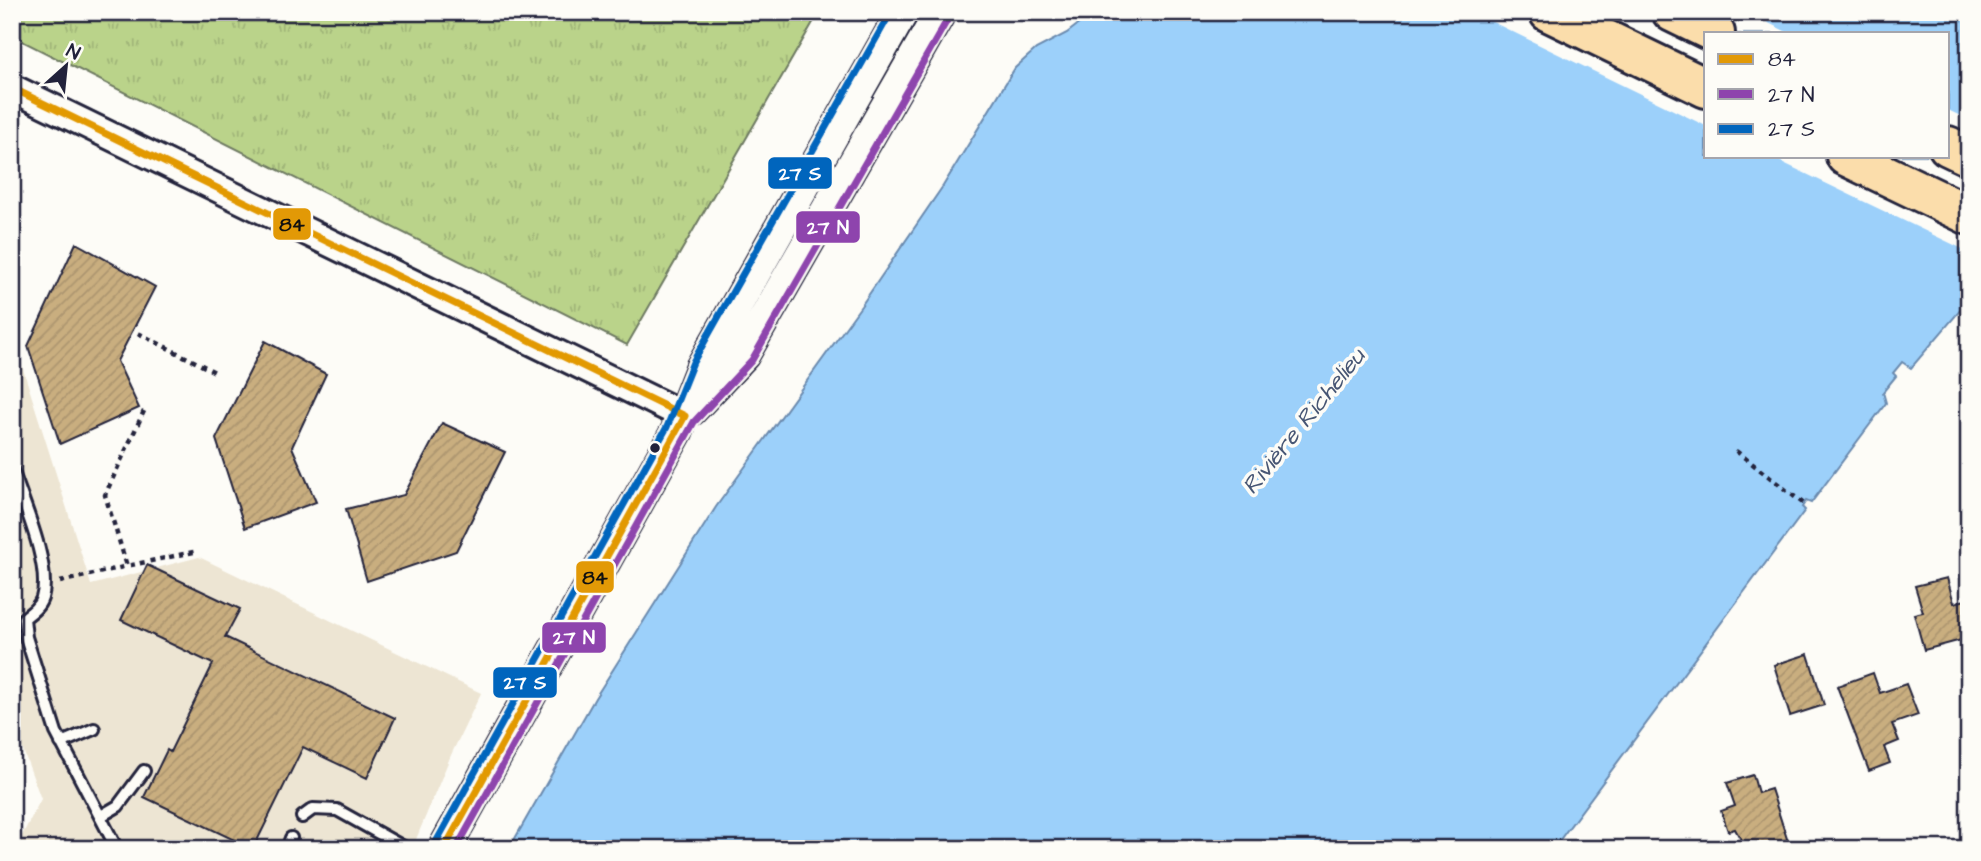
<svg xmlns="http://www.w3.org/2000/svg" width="1981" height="861" font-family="'Architects Daughter',sans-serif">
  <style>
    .built { fill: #ede5d3 }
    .grass { fill: url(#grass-tufts); stroke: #6e7a62; stroke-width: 2 }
    .water { fill: #9cd0fa; stroke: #6b8aae; stroke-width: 2; fill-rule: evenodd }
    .pier { fill: #fdfcf7 }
    .building { fill: url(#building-hatch); stroke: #22223b; stroke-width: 2 }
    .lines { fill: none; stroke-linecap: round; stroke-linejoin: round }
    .service-casing { stroke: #22223b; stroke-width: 16 }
    .tertiary-casing { stroke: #22223b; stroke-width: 32 }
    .secondary-casing { stroke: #22223b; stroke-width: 35 }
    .motorway-casing { stroke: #22223b; stroke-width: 44 }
    .path { stroke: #22223b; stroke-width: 4.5; stroke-dasharray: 5 5; stroke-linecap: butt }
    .service { stroke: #fdfcf7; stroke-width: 10 }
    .tertiary { stroke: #fdfcf7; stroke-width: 26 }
    .secondary { stroke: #fdfcf7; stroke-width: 30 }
    .motorway { stroke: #fbddab; stroke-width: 38 }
    .bus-1-casing { stroke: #fdfcf7; stroke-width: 12 }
    .bus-2-casing { stroke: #fdfcf7; stroke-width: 12 }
    .bus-3-casing { stroke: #fdfcf7; stroke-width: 12 }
    .bus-1 { stroke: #e29906; stroke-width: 7 }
    .bus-2 { stroke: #8e44ad; stroke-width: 7 }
    .bus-3 { stroke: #0065bd; stroke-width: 7 }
    .bus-dot { fill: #22223b; stroke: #fdfcf7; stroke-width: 2.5 }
    .labels { text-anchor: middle; stroke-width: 7; stroke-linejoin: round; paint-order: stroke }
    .water-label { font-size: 24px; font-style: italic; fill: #475674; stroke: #fdfcf7 }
    .line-badge { stroke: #fdfcf7; stroke-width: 2.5 }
    .badge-label { font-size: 19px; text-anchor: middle; font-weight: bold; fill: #fff }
    .pale-badge-label { font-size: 19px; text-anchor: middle; font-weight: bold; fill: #111 }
  </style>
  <defs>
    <pattern id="grass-tufts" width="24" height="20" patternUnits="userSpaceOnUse" patternTransform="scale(1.75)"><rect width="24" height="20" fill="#bad38a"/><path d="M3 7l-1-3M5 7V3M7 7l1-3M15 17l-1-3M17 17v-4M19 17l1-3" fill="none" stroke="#a0b578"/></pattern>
    <pattern id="building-hatch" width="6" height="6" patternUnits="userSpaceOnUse" patternTransform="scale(1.75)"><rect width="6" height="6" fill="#c9ae7f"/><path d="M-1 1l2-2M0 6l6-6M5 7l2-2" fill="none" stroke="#ac956f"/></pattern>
  </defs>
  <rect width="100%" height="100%" fill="#fdfcf7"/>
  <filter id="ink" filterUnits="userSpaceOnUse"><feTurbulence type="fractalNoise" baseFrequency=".0143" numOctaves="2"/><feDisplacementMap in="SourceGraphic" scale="14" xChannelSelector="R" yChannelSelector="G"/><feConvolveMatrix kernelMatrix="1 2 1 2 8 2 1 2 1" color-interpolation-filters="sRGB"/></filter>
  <g filter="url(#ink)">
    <path class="built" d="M 12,334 L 91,585 L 199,557 L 481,693 L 451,755 L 412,849 L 15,849 L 41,799 L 12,720 Z"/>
    <path class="grass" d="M 12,12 L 819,12 L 627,345 L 12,36 Z"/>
    <path class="water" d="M 1094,12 L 1969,12 L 1969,300 L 1911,368 L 1902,362 L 1893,373 L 1896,376 L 1883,392 L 1886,403 L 1811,503 L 1806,501 L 1802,507 L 1805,510 L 1553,849 L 509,849 L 595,698 L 716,507 L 861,306 L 943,186 L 1015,68 L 1036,49 L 1067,33 ZM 1706,33 L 1948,33 L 1948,156 L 1706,156 Z"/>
    <path class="pier" d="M 1472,12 L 1746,12 L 1789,33 L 1706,33 L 1706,126 Z
      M 1948,110 L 1969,120 L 1969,252 L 1769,156 L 1948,156 Z"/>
    <path class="building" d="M 76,243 L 155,287 L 117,361 L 139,408 L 60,444 L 28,346 Z
      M 265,341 L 326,374 L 292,447 L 316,502 L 245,528 L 216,439 Z
      M 442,423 L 505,452 L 456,551 L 367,581 L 346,509 L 404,495 Z
      M 147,565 L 240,609 L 225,637 L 395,718 L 367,778 L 303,747 L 253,849 L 144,797 L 167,750 L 170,752 L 213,664 L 121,620 Z
      M 1947,578 L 1954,603 L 1969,599 L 1969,638 L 1924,650 L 1914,614 L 1923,612 L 1915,586 Z
      M 1808,654 L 1824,705 L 1790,716 L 1774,665 Z
      M 1873,673 L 1880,693 L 1906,684 L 1918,715 L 1892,724 L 1899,741 L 1884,747 L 1890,763 L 1869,771 L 1837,686 Z
      M 1753,775 L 1758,793 L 1771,789 L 1788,842 L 1769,849 L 1746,849 L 1735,829 L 1728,831 L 1721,811 L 1735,806 L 1727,783 Z"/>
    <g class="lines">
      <defs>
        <path id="service" d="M 12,469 C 22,500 52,566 42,598 C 39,607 32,612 24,618
          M 24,618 L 26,637 L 56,732 L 117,849
          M 61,743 L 94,729
          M 101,816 L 118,806 L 144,771
          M 302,817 L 313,809 L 337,810 L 407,849
          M 287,849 L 291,838"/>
        <path id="tertiary" d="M 12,88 L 685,416"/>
        <path id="secondary" d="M 691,410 L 743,355 L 940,12
          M 444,849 L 677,431 L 702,367 L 903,12"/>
        <path id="motorway" d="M 1549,12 L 1706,88
          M 1672,12 L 1715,33
          M 1948,146 L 1969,156
          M 1846,156 L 1969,215"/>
      </defs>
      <use href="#service" class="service-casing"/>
      <use href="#tertiary" class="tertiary-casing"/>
      <use href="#secondary" class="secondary-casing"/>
      <use href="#motorway" class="motorway-casing"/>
      <path class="path" d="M 138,333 L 217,373
        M 144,411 L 105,495 L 127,566 L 198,551
        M 1736,451 L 1804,504
        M 60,582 L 127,566"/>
      <use href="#service" class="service"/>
      <use href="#tertiary" class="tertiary"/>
      <use href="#secondary" class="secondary"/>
      <use href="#motorway" class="motorway"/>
      <defs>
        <path id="bus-1" d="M 12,88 L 685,416 L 444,849"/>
        <path id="bus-2" d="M 456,849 L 694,422 L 752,360 L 949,17"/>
        <path id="bus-3" d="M 435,844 L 667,427 L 693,362 L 891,12"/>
      </defs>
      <use href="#bus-1" class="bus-1-casing"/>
      <use href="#bus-2" class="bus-2-casing"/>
      <use href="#bus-3" class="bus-3-casing"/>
      <use href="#bus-1" class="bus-1"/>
      <use href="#bus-2" class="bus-2"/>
      <use href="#bus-3" class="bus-3"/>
    </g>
  </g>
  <circle class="bus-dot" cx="655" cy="448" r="6"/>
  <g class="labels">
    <g class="water-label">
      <text transform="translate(1303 421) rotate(-51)" y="8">Rivière Richelieu</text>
    </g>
  </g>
  <g class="line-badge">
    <rect x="767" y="156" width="66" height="34" rx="7" fill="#0065bd"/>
    <rect x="272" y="207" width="40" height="34" rx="7" fill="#e29906"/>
    <rect x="795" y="210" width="66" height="34" rx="7" fill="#8e44ad"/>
    <rect x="575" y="560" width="40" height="34" rx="7" fill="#e29906"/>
    <rect x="541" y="621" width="66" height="33" rx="7" fill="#8e44ad"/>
    <rect x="492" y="666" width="66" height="33" rx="7" fill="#0065bd"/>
  </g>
  <g class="badge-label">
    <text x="800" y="180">27 S</text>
    <text x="828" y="234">27 N</text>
    <text x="574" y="644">27 N</text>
    <text x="525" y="689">27 S</text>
  </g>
  <g class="pale-badge-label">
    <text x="292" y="231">84</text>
    <text x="595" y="584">84</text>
  </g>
  <rect width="1981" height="861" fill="none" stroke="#fdfcf7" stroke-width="42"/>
  <rect x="21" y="21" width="1939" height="819" fill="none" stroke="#22223b" stroke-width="2.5" filter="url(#ink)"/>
  <rect x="1704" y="32" width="245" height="126" fill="#fdfcf7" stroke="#a5a5ac" stroke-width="2"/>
  <rect x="1718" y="54" width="35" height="10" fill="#e29906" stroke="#a5a5ac" stroke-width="2"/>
  <text x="1768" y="66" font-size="21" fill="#22223b">84</text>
  <rect x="1718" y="89" width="35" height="10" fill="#8e44ad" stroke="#a5a5ac" stroke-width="2"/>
  <text x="1768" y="102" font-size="21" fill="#22223b">27 N</text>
  <rect x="1718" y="124" width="35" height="10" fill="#0065bd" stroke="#a5a5ac" stroke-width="2"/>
  <text x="1768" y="136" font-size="21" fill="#22223b">27 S</text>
  <g transform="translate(66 66) rotate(27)" stroke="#fdfcf7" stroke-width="5" paint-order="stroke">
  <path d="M0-5L12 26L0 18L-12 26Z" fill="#22223b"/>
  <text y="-10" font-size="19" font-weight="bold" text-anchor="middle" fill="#22223b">N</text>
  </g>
</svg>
